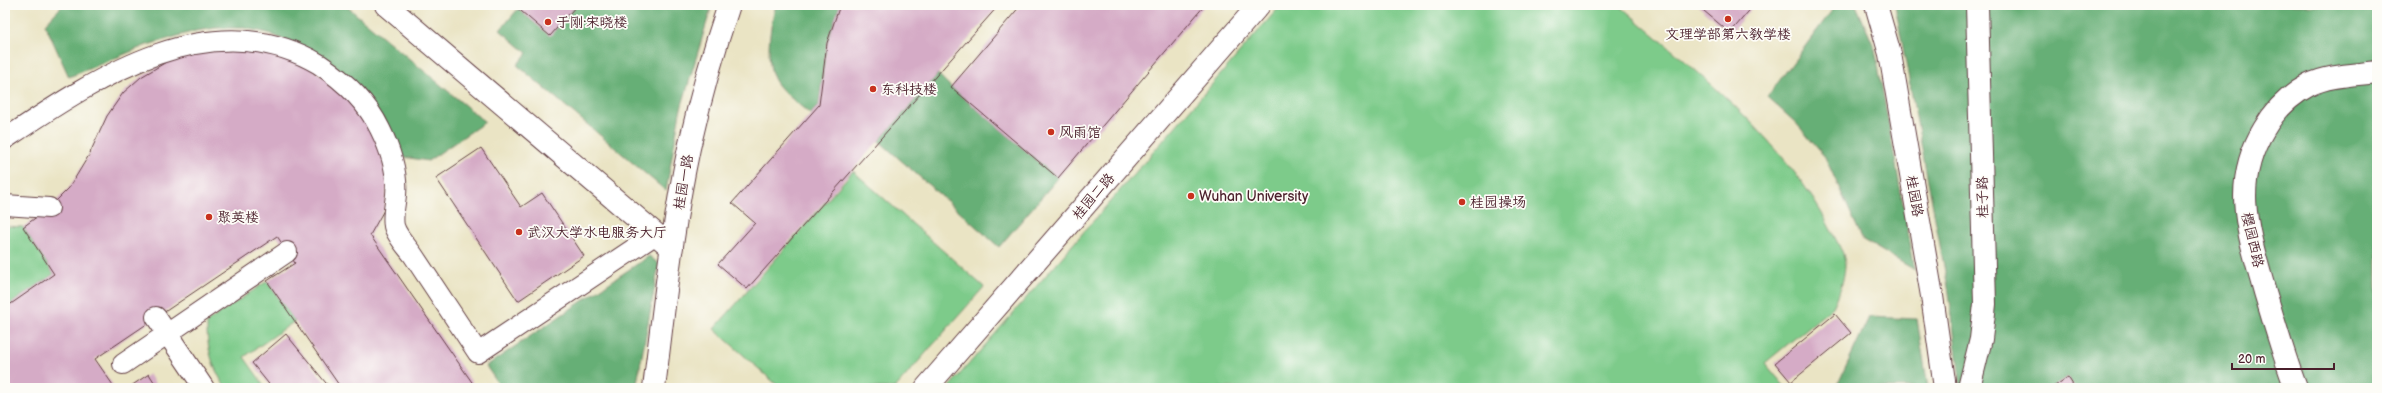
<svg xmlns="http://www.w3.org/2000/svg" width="2382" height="393" font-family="'Balsamiq Sans','LXGW WenKai TC',sans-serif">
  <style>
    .green { fill: #7dcb8a; stroke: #64755a }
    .forest { fill: #66af76; stroke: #586750 }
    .building { fill: #d5abc6 }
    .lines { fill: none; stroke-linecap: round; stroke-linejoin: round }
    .service-casing { stroke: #623d42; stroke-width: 22 }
    .minor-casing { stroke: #623d42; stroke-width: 24 }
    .service { stroke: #fff; stroke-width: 20 }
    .minor { stroke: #fff; stroke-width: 22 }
    .poi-dot { fill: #c8321e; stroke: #fdfcf7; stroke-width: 1.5 }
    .labels { text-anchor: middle; stroke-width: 3.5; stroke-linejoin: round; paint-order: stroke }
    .poi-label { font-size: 14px; fill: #4a1f2b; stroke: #fdfcf7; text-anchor: start }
    .street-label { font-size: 14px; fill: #4a1f2b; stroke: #fdfcf7 }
  </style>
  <rect width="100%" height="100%" fill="#fdfcf7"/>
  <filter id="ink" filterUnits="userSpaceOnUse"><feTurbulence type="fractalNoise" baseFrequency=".025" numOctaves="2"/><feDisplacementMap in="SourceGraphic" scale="8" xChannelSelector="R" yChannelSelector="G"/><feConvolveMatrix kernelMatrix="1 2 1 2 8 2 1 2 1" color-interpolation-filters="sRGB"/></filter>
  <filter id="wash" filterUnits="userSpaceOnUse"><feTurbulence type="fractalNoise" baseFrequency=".012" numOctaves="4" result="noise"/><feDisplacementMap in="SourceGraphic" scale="16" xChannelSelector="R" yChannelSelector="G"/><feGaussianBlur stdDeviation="0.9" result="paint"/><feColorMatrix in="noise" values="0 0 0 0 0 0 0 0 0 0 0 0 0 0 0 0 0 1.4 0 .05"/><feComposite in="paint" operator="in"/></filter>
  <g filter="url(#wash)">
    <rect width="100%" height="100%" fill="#eae4c4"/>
    <path class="green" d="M 1281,5 L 1619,5 C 1697,72 1785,138 1832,232 C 1837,242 1845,254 1845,266 C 1844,280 1839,295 1833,307 L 1765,363 L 1786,388 L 948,388 Z
      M 853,171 L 984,287 L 895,388 L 775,388 L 777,385 L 714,329 Z
      M 5,226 L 23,227 L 54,274 L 5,308 Z
      M 267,281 L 295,321 L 244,357 L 266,388 L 226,388 C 212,368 206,346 207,322 Z"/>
    <path class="forest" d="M 63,5 L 345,5 L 485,122 L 428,161 L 398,156 L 315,53 L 268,33 L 244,28 L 216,28 L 195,31 L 147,45 L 69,77 L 45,24 Z
      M 577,5 L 712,5 L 680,112 L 666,191 L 517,65 L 527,53 L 500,30 L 518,9 L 550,35 Z
      M 776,5 L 840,5 L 827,43 L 819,105 L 810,114 C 800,105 784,94 776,82 C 764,63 770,25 776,5 Z
      M 1836,5 L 1856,5 L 1875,49 L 1915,270 L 1863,240 L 1825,157 L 1796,123 L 1767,97 Z
      M 1895,5 L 2377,5 L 2377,388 L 2075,388 L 2068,377 L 2052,388 L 1961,388 L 1949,293 Z
      M 938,74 L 951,87 L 1058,178 L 999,247 L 879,141 Z
      M 649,256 L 659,264 L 636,388 L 501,388 L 486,366 Z
      M 1869,317 L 1917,319 L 1928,388 L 1836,388 Z"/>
    <g id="blocks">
      <path class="building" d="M 514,5 L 577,5 L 550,36 Z
        M 840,5 L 999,5 L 747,289 L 718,264 L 755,223 L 732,203 L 819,105 L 827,43 Z
        M 1021,5 L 1205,5 L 1058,178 L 951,87 Z
        M 1697,5 L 1754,5 L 1730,33 Z
        M 240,44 L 308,65 L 349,97 L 373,130 L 380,148 L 388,183 L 384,210 L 370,235 L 476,388 L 341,388 L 267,281 L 295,263 L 277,236 L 95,359 L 115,388 L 5,388 L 5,308 L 54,274 L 23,227 L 49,208 L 69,188 L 89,155 L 107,116 L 123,93 L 141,77 L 178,55 Z
        M 481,148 L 521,207 L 542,193 L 584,256 L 518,301 L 436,178 Z
        M 1835,314 L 1851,333 L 1791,382 L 1775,363 Z
        M 286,334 L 330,388 L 272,388 L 252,363 Z
        M 149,374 L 158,388 L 128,388 Z
        M 2068,377 L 2075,388 L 2052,388 Z"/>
    </g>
  </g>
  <g filter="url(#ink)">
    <use href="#blocks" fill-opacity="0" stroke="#623d42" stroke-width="1"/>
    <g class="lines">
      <defs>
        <path id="service" d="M 5,139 C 95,79 210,0 319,64 C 343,80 367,102 380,129 C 390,149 398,173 396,195 C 395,205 392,217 394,226 C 396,235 407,247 413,255 C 435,288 456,320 478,353 L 656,234
          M 5,205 L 49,208
          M 156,317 L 204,388
          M 123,364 L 287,252"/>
        <path id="minor" d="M 386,5 L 672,248
          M 1876,5 L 1890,54 L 1932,296 L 1945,388
          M 654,388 C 664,308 672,227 689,148 C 700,99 713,52 729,5
          M 926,388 L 1259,5
          M 1969,388 L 1981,339 L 1985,304 L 1977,5
          M 2296,388 C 2284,357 2275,325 2265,292 C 2249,234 2230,185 2264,129 C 2275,110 2288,96 2309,85 C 2329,75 2355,75 2377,72"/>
      </defs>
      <use href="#service" class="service-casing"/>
      <use href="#minor" class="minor-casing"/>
      <use href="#service" class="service"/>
      <use href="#minor" class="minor"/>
    </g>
  </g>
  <g class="poi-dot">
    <circle cx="1728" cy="19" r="4"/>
    <circle cx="548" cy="22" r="4"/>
    <circle cx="873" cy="89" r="4"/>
    <circle cx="1051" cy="132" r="4"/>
    <circle cx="1191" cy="196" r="4"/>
    <circle cx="1462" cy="202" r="4"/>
    <circle cx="209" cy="217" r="4"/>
    <circle cx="519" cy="232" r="4"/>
  </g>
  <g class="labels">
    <g class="poi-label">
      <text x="556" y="27">于刚·宋晓楼</text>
      <text x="1728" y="39" text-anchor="middle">文理学部第六教学楼</text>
      <text x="881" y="94">东科技楼</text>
      <text x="1059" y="137">风雨馆</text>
      <text x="1199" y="201">Wuhan University</text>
      <text x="1470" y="207">桂园操场</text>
      <text x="217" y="222">聚英楼</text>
      <text x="527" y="237">武汉大学水电服务大厅</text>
    </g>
    <g class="street-label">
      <text transform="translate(683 182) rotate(-80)" y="5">桂园一路</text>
      <text transform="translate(1093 196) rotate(-49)" y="5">桂园二路</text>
      <text transform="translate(1915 196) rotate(80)" y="5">桂园路</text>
      <text transform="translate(1982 197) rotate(-91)" y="5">桂子路</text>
      <text transform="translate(2253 240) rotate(77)" y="5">樱园西路</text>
    </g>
  </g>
  <rect width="2382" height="393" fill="none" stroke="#fdfcf7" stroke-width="20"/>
  <path d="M2232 363v6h102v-6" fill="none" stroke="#4a1f2b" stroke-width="2"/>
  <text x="2238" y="363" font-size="12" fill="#4a1f2b" stroke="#fdfcf7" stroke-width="3" paint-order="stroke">20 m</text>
</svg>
